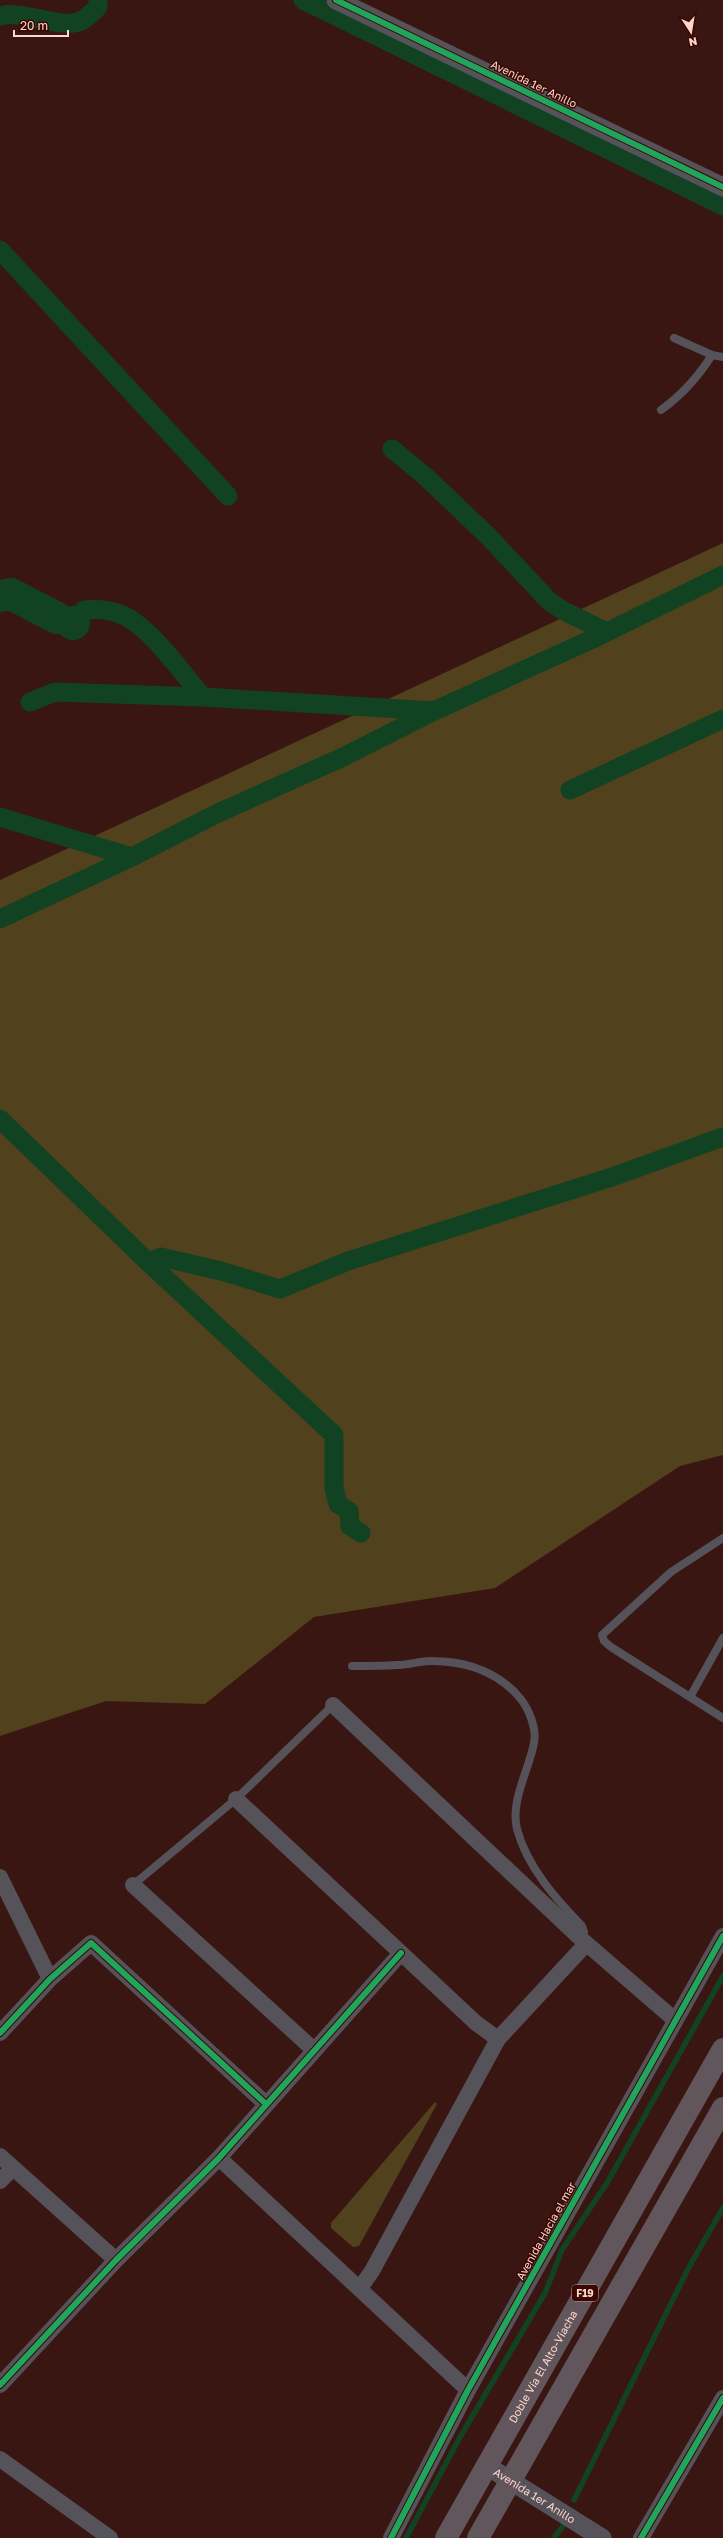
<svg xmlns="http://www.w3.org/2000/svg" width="723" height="2538" font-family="'Golos Text',sans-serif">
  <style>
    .green { fill: #51411d }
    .water { fill: #114323 }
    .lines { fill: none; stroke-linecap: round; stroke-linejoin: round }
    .stream { stroke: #114323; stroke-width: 5.5 }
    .canal { stroke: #114323; stroke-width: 19 }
    .river { stroke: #114323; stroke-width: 32 }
    .service { stroke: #555259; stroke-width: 8 }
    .minor { stroke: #555259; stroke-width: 16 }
    .tertiary { stroke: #555259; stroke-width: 19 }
    .trunk { stroke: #60565c; stroke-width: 22 }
    .cycleway-casing { stroke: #380802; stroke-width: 8 }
    .cycleway { stroke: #20a55d; stroke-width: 6 }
    .labels { text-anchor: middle; stroke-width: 3; stroke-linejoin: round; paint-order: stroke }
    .shield { fill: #380802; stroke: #c3988f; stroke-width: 1 }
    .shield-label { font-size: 10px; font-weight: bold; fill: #ffd5cc }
    .street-label { font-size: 11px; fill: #ffd5cc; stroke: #380802 }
  </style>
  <rect width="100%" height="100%" fill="#391612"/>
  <path class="green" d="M 723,543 L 723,1455 L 680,1466 L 495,1588 L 314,1617 L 205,1704 L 106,1701 L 0,1736 L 0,880 Z
    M 435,2102 L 437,2104 L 359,2246 L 353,2247 L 331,2228 L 331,2223 Z"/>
  <path class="water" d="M56 623a17 17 0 1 1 34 0a17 17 0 1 1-34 0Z"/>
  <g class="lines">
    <path class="stream" d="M 574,2500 L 689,2267 L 723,2208
      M 406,2538 L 459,2439 L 545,2293 L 562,2250 L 607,2183 L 723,1976
      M 554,2538 L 566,2522"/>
    <path class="canal" d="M 303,0 L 723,206
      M 0,16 C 21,9 61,30 81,21 C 87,18 93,12 98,7 L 98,0
      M 0,250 L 228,496
      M 392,449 L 425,476 L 489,537 L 549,601 L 562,610 L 607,632
      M 84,610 C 96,609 108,609 120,614 C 148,624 183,674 203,697 L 434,711 L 599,636 L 723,575
      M 30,702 L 55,692 L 203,697
      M 570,790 L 723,719
      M 0,817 L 132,857
      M 0,919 L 132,857 L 216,814 L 343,757 L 434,711
      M 0,1119 L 148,1262 L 334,1435 L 334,1488 L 338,1504 L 349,1511 L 350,1526 L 361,1533
      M 148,1262 L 161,1257 L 221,1271 L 280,1289 L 348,1261 L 612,1177 L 723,1137"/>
    <path class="river" d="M 0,596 L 11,594 L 57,618"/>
    <path class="service" d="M 674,338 L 712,355 L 723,357
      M 661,410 C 682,395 698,377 712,355
      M 723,1538 L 671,1572 L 602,1635 L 604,1641 L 611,1647 L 723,1718
      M 352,1666 C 367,1666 382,1666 397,1665 C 408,1665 419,1661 431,1661 C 465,1661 497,1671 520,1698 C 529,1709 537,1729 534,1743 C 529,1770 510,1801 517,1829 C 527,1867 556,1899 582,1926 L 584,1932 L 580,1938
      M 690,1697 L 723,1638
      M 133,1885 L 236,1799 L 333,1705"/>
    <path class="minor" d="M 333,1705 L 580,1938 L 675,2020
      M 236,1799 L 476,2023 L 498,2039
      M 0,1877 L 50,1979
      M 133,1885 L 314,2050
      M 0,2033 L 50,1979 L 91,1943 L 266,2104
      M 0,2156 L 116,2260
      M 219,2158 L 468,2390
      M 0,2181 L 13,2168
      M 360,2288 L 372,2271 L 498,2039 L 586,1944
      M 0,2385 L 116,2260 L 219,2158 L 401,1953
      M 0,2459 L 110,2538
      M 391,2538 L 468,2390 L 723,1936
      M 641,2538 L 723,2398"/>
    <g class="tertiary">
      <path d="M 336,0 L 723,187"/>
      <path id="s1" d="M 487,2466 L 602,2538"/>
    </g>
    <g class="trunk">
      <path id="s2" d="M 446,2538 L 723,2049"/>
      <path d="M 478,2538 L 723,2108"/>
    </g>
    <defs>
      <path id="cycleway" d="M 336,0 L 723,187
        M 0,2033 L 50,1979 L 91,1943 L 266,2104
        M 0,2385 L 116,2260 L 219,2158 L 401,1953
        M 391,2538 L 468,2390 L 723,1936
        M 641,2538 L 723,2398"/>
    </defs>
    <use href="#cycleway" class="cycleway-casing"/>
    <use href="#cycleway" class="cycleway"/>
  </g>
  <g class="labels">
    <rect class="shield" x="572" y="2285" width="26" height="16" rx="3"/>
    <g class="shield-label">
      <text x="585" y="2297">F19</text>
    </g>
    <g class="street-label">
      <text transform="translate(534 84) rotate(26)" y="4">Avenida 1er Anillo</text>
      <text transform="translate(546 2231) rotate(-61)" y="4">Avenida Hacia el mar</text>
      <text dy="4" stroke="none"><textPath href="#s2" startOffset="197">Doble Vía El Alto-Viacha</textPath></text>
      <text dy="4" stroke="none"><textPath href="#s1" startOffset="56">Avenida 1er Anillo</textPath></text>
    </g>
  </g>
  <g transform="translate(691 32) rotate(168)" stroke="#380802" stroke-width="3" paint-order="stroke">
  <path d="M0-3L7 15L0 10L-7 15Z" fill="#ffd5cc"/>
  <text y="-6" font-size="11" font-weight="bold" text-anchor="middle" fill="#ffd5cc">N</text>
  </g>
  <path d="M14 30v6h54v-6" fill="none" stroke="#ffd5cc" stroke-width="2"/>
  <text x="20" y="30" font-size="12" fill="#ffd5cc" stroke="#380802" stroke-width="3" paint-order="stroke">20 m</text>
</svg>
